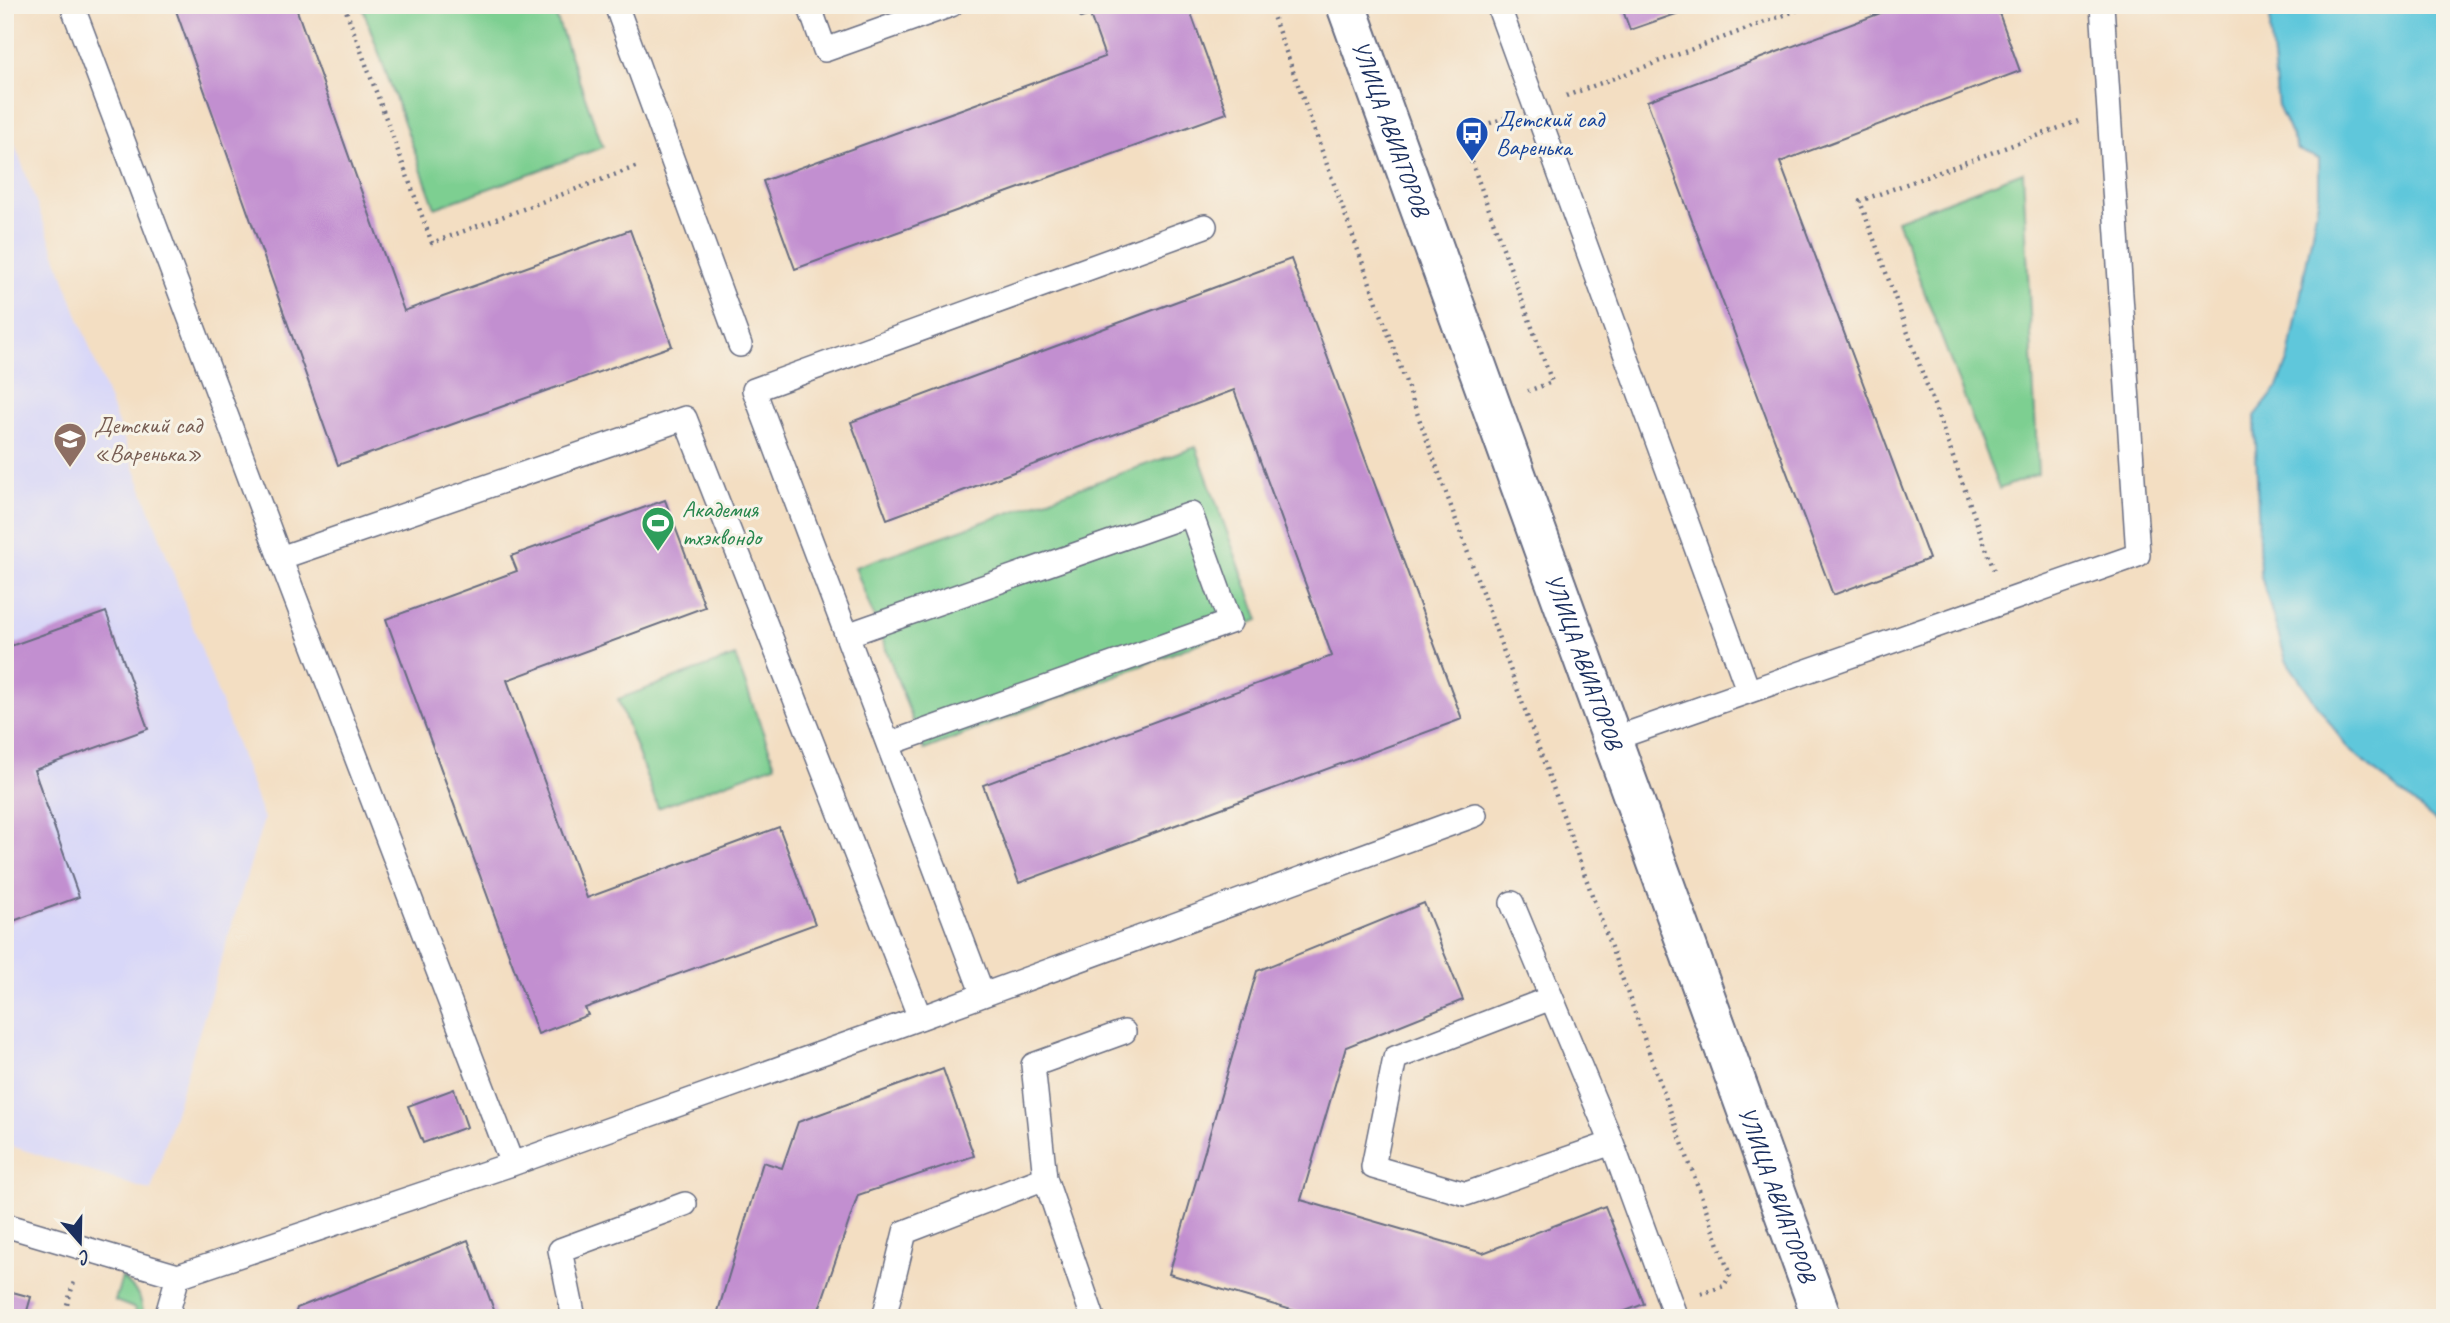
<svg xmlns="http://www.w3.org/2000/svg" width="2450" height="1323" font-family="Caveat,sans-serif">
  <style>
    .built { fill: #d8d7f8 }
    .green { fill: #7dcf91; stroke: #4c7f78; stroke-width: 2 }
    .water { fill: #5fc7db; stroke: #3d7b9c; stroke-width: 2 }
    .building { fill: #c28fd0 }
    .lines { fill: none; stroke-linecap: round; stroke-linejoin: round }
    .service-casing { stroke: #676c81; stroke-width: 26 }
    .minor-casing { stroke: #676c81; stroke-width: 42 }
    .path { stroke: #676c81; stroke-width: 4.5; stroke-dasharray: 2 5; stroke-linecap: butt }
    .service { stroke: #fff; stroke-width: 23 }
    .minor { stroke: #fff; stroke-width: 38 }
    .labels { text-anchor: middle; stroke-width: 6; stroke-linejoin: round; paint-order: stroke }
    .transit-label { font-size: 24px; fill: #164399; stroke: #f7f3e8; text-anchor: start }
    .street-label { font-size: 24px; fill: #1b2f5e; stroke: #f7f3e8 }
    .education-label { font-size: 24px; fill: #785e54; stroke: #f7f3e8; text-anchor: start }
    .leisure-label { font-size: 24px; fill: #27864d; stroke: #f7f3e8; text-anchor: start }
  </style>
  <rect width="100%" height="100%" fill="#f7f3e8"/>
  <filter id="ink" filterUnits="userSpaceOnUse"><feTurbulence type="fractalNoise" baseFrequency=".0143" numOctaves="2"/><feDisplacementMap in="SourceGraphic" scale="14" xChannelSelector="R" yChannelSelector="G"/><feConvolveMatrix kernelMatrix="1 2 1 2 8 2 1 2 1" color-interpolation-filters="sRGB"/></filter>
  <filter id="wash" filterUnits="userSpaceOnUse"><feTurbulence type="fractalNoise" baseFrequency=".00686" numOctaves="4" result="noise"/><feDisplacementMap in="SourceGraphic" scale="28" xChannelSelector="R" yChannelSelector="G"/><feGaussianBlur stdDeviation="1.57" result="paint"/><feColorMatrix in="noise" values="0 0 0 0 0 0 0 0 0 0 0 0 0 0 0 0 0 1.4 0 .05"/><feComposite in="paint" operator="in"/></filter>
  <g filter="url(#wash)">
    <rect width="100%" height="100%" fill="#f3dec2"/>
    <path class="built" d="M 5,118 L 264,819 L 151,1191 L 5,1144 Z"/>
    <path class="green" d="M 365,5 L 552,5 L 603,147 L 435,208 L 362,6 Z
      M 2023,172 L 2038,474 L 1999,489 L 1897,220 Z
      M 1196,447 L 1259,620 L 924,750 L 855,567 Z
      M 735,656 L 775,765 L 658,808 L 618,699 Z
      M 122,1277 C 137,1292 143,1296 143,1318 L 134,1318 L 136,1309 L 115,1301 Z"/>
    <path class="water" d="M 2271,5 L 2445,5 L 2445,829 L 2348,749 L 2286,660 L 2260,573 L 2255,416 L 2278,387 L 2289,358 L 2319,195 L 2319,159 L 2298,150 L 2278,106 L 2270,30 Z"/>
    <g id="blocks">
      <path class="building" d="M 174,5 L 295,5 L 404,311 L 630,230 L 672,346 L 338,465 Z
        M 1076,5 L 1188,5 L 1227,113 L 795,269 L 763,181 L 1105,57 L 1090,15 L 1081,18 Z
        M 1621,5 L 1699,5 L 1699,6 L 1630,30 Z
        M 1902,5 L 1996,5 L 2020,71 L 1780,162 L 1929,559 L 1833,595 L 1647,101 Z
        M 1291,259 L 1462,719 L 1019,883 L 983,785 L 1332,656 L 1234,390 L 887,519 L 851,422 Z
        M 665,500 L 705,607 L 507,680 L 587,898 L 779,827 L 815,924 L 585,1008 L 588,1015 L 538,1034 L 386,619 L 517,571 L 511,556 Z
        M 106,612 L 148,729 L 34,770 L 79,897 L 5,924 L 5,648 Z
        M 1424,903 L 1463,1000 L 1346,1047 L 1301,1200 L 1483,1253 L 1605,1206 L 1644,1304 L 1607,1318 L 1319,1318 L 1169,1274 L 1257,971 Z
        M 943,1069 L 974,1156 L 858,1195 L 816,1318 L 716,1318 L 763,1162 L 782,1168 L 798,1122 Z
        M 454,1089 L 467,1127 L 423,1143 L 408,1106 Z
        M 468,1240 L 497,1318 L 294,1318 L 297,1308 Z
        M 5,1290 L 31,1297 L 25,1318 L 5,1318 Z"/>
    </g>
  </g>
  <g filter="url(#ink)">
    <use href="#blocks" fill-opacity="0" stroke="#676c81" stroke-width="2"/>
    <g class="lines">
      <defs>
        <path id="service" d="M 72,5 L 280,558 L 512,1164
          M 616,5 L 740,345
          M 809,5 L 825,50 L 951,5
          M 1498,5 L 1748,690
          M 280,558 L 685,418 L 920,1018
          M 847,635 L 1191,514 L 1230,622 L 888,744
          M 1613,739 L 2138,555 L 2102,5
          M 1512,903 L 1612,1143 L 1466,1194 L 1373,1167 L 1395,1058 L 1551,998
          M 983,995 L 754,390 L 1205,226
          M 1612,1143 L 1676,1318
          M 1045,1178 L 1093,1318
          M 5,1225 L 178,1276 L 166,1318
          M 178,1276 L 512,1164 L 920,1018 L 1475,815
          M 574,1318 L 560,1250 L 685,1204
          M 884,1318 L 905,1232 L 1045,1178 L 1033,1065 L 1124,1032"/>
        <g id="minor">
          <path id="s1" d="M 1346,5 L 1822,1318"/>
        </g>
      </defs>
      <use href="#service" class="service-casing"/>
      <use href="#minor" class="minor-casing"/>
      <path class="path" d="M 344,5 L 432,243 L 638,166
        M 1269,5 L 1730,1275 L 1724,1286 L 1701,1294
        M 1566,96 L 1811,5
        M 1505,118 L 1461,133 L 1552,382 L 1528,391
        M 1994,570 L 1860,201 L 2078,121
        M 63,1318 L 75,1278"/>
      <use href="#service" class="service"/>
      <use href="#minor" class="minor"/>
    </g>
  </g>
  <defs>
    <symbol id="bus-pin" viewBox="-11 -11 22 30"><path d="M0 17L-7.5 6A9.5 9.5 0 1 1 7.5 6Z" fill="#1a4fb4" stroke="#f7f3e8"/><path d="M-5-6H5V4H4V6H2V4H-2V6H-4V4H-5ZM-3.5-4V0h7V-4ZM-3.5 1.2v1.5H-2V1.2ZM2 1.2v1.5H3.5V1.2Z" fill="#fff"/></symbol>
    <symbol id="school-pin" viewBox="-11 -11 22 30"><path d="M0 17L-7.5 6A9.5 9.5 0 1 1 7.5 6Z" fill="#8d6e63" stroke="#f7f3e8"/><path d="M0-5L7-2L0 1L-7-2ZM-4 1L0 2.5L4 1V4Q0 6-4 4Z" fill="#fff"/></symbol>
    <symbol id="stadium-pin" viewBox="-11 -11 22 30"><path d="M0 17L-7.5 6A9.5 9.5 0 1 1 7.5 6Z" fill="#2e9e5b" stroke="#f7f3e8"/><path d="M0-5a6.5 5 0 1 0 0 10a6.5 5 0 1 0 0-10ZM-3.5-1.8h7v3.6h-7Z" fill="#fff"/></symbol>
  </defs>
  <g fill-rule="evenodd">
    <use href="#bus-pin" x="1453" y="114" width="38" height="52"/>
    <use href="#school-pin" x="51" y="420" width="38" height="52"/>
    <use href="#stadium-pin" x="639" y="504" width="38" height="52"/>
  </g>
  <g class="labels">
    <g class="transit-label">
      <text x="1496" y="127">Детский сад<tspan x="1496" dy="28">Варенька</tspan></text>
    </g>
    <g class="street-label">
      <text dy="8" stroke="none"><textPath href="#s1" startOffset="131">УЛИЦА АВИАТОРОВ</textPath></text>
      <text dy="8" stroke="none"><textPath href="#s1" startOffset="698">УЛИЦА АВИАТОРОВ</textPath></text>
      <text dy="8" stroke="none"><textPath href="#s1" startOffset="1265">УЛИЦА АВИАТОРОВ</textPath></text>
    </g>
    <g class="education-label">
      <text x="94" y="433">Детский сад<tspan x="94" dy="28">«Варенька»</tspan></text>
    </g>
    <g class="leisure-label">
      <text x="682" y="517">Академия<tspan x="682" dy="28">тхэквондо</tspan></text>
    </g>
  </g>
  <rect width="2450" height="1323" fill="none" stroke="#f7f3e8" stroke-width="28"/>
  <g transform="translate(80 1242) rotate(160)" stroke="#f7f3e8" stroke-width="5" paint-order="stroke">
  <path d="M0-5L12 26L0 18L-12 26Z" fill="#1b2f5e"/>
  <text y="-10" font-size="19" font-weight="bold" text-anchor="middle" fill="#1b2f5e">С</text>
  </g>
</svg>
